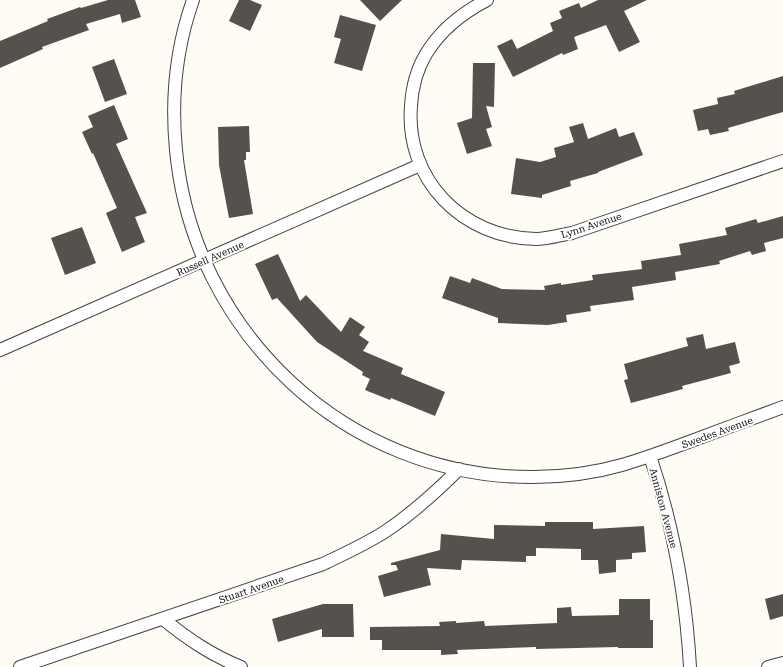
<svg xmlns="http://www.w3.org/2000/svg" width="783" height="667" font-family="'Roboto Serif',serif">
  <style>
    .building { fill: #57514d }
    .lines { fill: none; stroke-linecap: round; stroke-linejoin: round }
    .street-casing { stroke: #434343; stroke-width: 14 }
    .street { stroke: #fff; stroke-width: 12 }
    .labels { text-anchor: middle; stroke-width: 4; stroke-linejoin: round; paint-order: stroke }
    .street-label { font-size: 10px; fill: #101010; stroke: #fff }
  </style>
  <rect width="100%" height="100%" fill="#fefcf4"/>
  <path class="building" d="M 108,0 L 135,0 L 141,17 L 122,23 L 120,14 L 86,24 L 89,30 L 42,47 L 43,49 L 0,68 L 0,41 L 48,21 L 47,19 L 80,7 L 81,8 Z
    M 239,0 L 250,0 L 262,5 L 250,31 L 229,21 Z
    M 360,0 L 402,0 L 380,21 Z
    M 598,0 L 647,0 L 624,11 L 640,42 L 619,52 L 606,25 L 574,37 L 578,49 L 563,55 L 562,53 L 513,77 L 497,46 L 512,39 L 517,49 L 553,31 L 550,23 L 562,18 L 559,11 L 579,3 L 581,8 Z
    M 340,15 L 376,25 L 362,71 L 334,63 L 341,39 L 334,37 Z
    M 114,59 L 127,94 L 105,102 L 92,67 Z
    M 473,63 L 495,63 L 494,107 L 486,106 L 492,127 L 486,129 L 492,146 L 467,154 L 457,123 L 472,118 Z
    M 783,76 L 783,112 L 728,128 L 729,131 L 710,135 L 708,129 L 698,131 L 693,110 L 718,104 L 717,98 L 735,94 L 734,91 Z
    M 114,105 L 128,139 L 116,144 L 147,213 L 135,217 L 145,242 L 122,252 L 106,213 L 117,208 L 93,153 L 92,154 L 82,132 L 93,127 L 88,116 Z
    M 583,123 L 588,139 L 616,128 L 619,137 L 634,132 L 643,155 L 598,172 L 598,173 L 570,181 L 571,186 L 542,195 L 542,198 L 511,194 L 516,158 L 540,162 L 556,157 L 554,148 L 574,142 L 569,127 Z
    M 249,126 L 250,152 L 246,152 L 246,160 L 244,160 L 253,214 L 229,218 L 219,165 L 218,127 Z
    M 783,216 L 783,238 L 764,243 L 766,251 L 752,255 L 750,251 L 719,261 L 720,264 L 675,272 L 676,280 L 632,287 L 634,300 L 590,306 L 591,311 L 566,315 L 567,322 L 548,325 L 498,323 L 498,318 L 442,298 L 450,276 L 470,283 L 472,278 L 502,289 L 545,290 L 544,286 L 561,283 L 561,285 L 593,280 L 592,275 L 642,269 L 641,261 L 681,255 L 679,244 L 727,235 L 725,228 L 756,219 L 758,223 Z
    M 82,227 L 96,263 L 65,275 L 51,238 Z
    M 278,254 L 300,301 L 306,295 L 341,332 L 350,317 L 365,327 L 359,335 L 369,342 L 363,351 L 403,368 L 401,374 L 445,392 L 435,416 L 391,398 L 390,400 L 365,390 L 370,379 L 362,375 L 363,372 L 317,342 L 277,298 L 272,300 L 255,264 Z
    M 703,334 L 706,349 L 735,342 L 740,363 L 729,366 L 731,373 L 682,386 L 683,389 L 631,403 L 624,380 L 628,379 L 624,364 L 688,346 L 686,338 Z
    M 545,522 L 593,522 L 593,529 L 644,526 L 646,552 L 632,553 L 632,559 L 616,560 L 616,572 L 599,574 L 598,560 L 581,560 L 581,549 L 536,548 L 536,556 L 526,556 L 526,562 L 462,560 L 461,570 L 427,568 L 431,585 L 384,597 L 378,576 L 398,570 L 396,565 L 391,565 L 391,563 L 440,550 L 441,534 L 494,539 L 494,525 L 545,526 Z
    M 783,594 L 783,616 L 770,620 L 765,599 Z
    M 619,599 L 650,599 L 650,620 L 653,620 L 653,648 L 618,648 L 618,647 L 536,649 L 536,647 L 457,650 L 458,654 L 441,655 L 441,650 L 382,650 L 382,640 L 370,640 L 370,627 L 440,626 L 439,622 L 456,621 L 456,623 L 484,621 L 485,626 L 557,623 L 557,608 L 571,607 L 572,616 L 619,615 Z
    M 323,604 L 353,604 L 354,637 L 322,637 L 322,629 L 278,642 L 272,619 Z"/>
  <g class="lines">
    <defs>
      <path id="street" d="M 193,0 C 176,48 171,99 176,150 C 193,333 347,478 533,477 C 562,477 594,473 622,465 C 646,458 670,449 694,440 C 724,429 753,418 783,407
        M 487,0 C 462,13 441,29 426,54 C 417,69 412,88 411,106 C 405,180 463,238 536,239 C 548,239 560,235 572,233 L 783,161
        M 0,350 L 420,165
        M 650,456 C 673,525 686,595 690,667
        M 163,619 C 188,639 211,655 241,667
        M 20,667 L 323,564 C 344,554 366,544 386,531 C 413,513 436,492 459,469
        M 768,667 L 783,663"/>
    </defs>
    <use href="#street" class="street-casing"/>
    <use href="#street" class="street"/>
  </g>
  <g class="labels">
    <g class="street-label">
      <text transform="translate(591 225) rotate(-18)" y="4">Lynn Avenue</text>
      <text transform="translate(210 258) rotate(-24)" y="4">Russell Avenue</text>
      <text transform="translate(717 432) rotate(-20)" y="4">Swedes Avenue</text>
      <text transform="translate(664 508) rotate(75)" y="4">Anniston Avenue</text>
      <text transform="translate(251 589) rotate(-19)" y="4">Stuart Avenue</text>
    </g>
  </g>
</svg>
